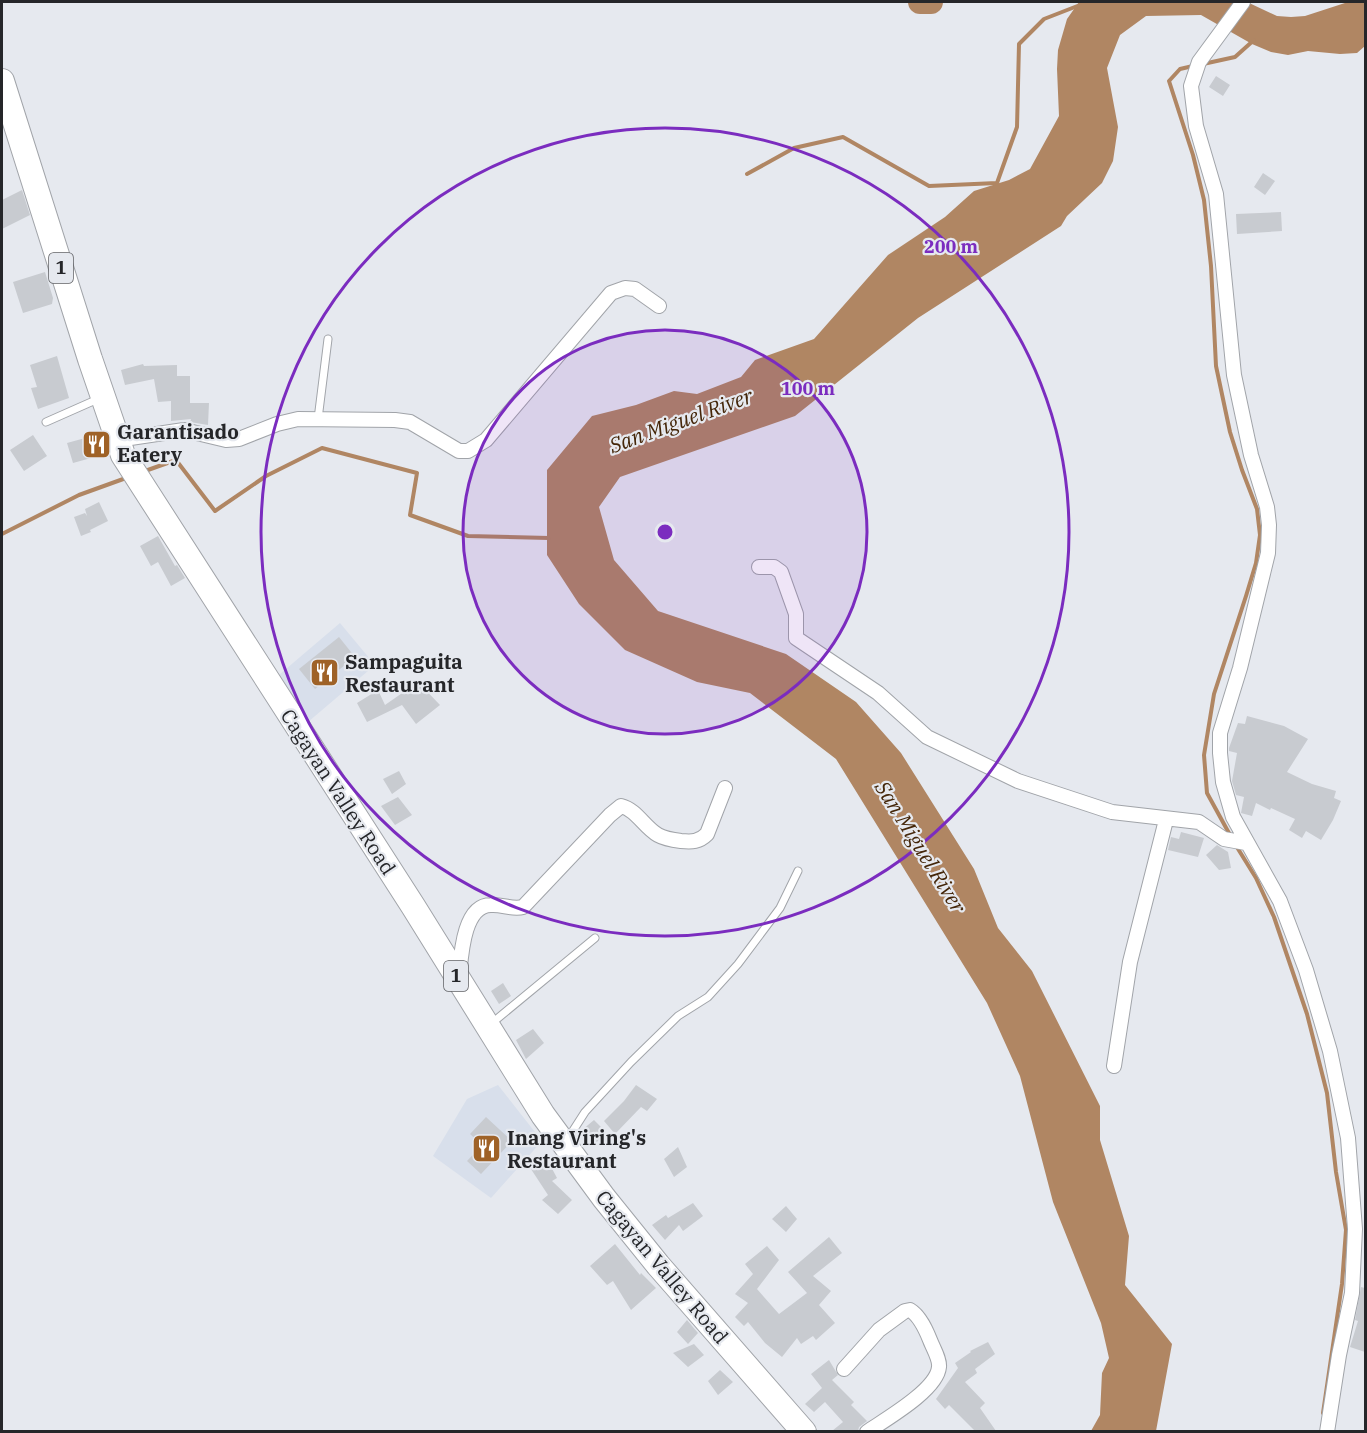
<svg xmlns="http://www.w3.org/2000/svg" width="1367" height="1433" font-family="'IBM Plex Serif',serif">
  <style>
    .built { fill: #d8dfeb }
    .water { fill: #b08663 }
    .lines { fill: none; stroke-linecap: round; stroke-linejoin: round }
    .stream { stroke: #b08663; stroke-width: 4 }
    .river { stroke: #b08663; stroke-width: 24 }
    .building { fill: #c8cbd0 }
    .lane-casing { stroke: #a1a4a9; stroke-width: 9 }
    .street-casing { stroke: #a1a4a9; stroke-width: 16 }
    .highway-casing { stroke: #a1a4a9; stroke-width: 26 }
    .lane { stroke: #fff; stroke-width: 7 }
    .street { stroke: #fff; stroke-width: 14 }
    .highway { stroke: #fff; stroke-width: 24 }
    .ring { fill: none; stroke: #7b2cbf; stroke-width: 3 }
    .labels { text-anchor: middle; stroke-width: 4.5; stroke-linejoin: round; paint-order: stroke }
    .shield { fill: #e6e9ef; stroke: #5f6064; stroke-width: 1.5 }
    .shield-label { font-size: 18px; font-weight: bold; fill: #252629 }
    .poi-label { font-size: 20px; font-weight: bold; fill: #252629; stroke: #e6e9ef; text-anchor: start }
    .street-label { font-size: 20px; fill: #252629; stroke: #e6e9ef }
    .water-label { font-size: 21px; font-style: italic; fill: #442609; stroke: #e6e9ef }
    .centre { fill: #7b2cbf; stroke: #e6e9ef; stroke-width: 3 }
    .ring-label { font-size: 18px; text-anchor: middle; font-weight: bold; fill: #7b2cbf; stroke: #e6e9ef; stroke-width: 4.5; stroke-linejoin: round; paint-order: stroke }
  </style>
  <rect width="100%" height="100%" fill="#e6e9ef"/>
  <path class="built" d="M 340,623 L 375,665 L 308,722 L 273,680 Z
    M 498,1085 L 542,1141 L 491,1198 L 433,1156 L 467,1099 Z"/>
  <path class="water" d="M 1079,2 L 1247,2 L 1277,16 L 1291,17 L 1305,16 L 1348,2 L 1365,2 L 1365,46 L 1357,53 L 1340,54 L 1308,51 L 1288,55 L 1271,52 L 1252,44 L 1201,15 L 1146,16 L 1120,35 L 1107,68 L 1118,127 L 1113,161 L 1102,183 L 1067,216 L 1061,226 L 918,318 L 795,416 L 620,477 L 599,507 L 614,560 L 658,611 L 786,654 L 856,702 L 901,753 L 974,869 L 998,928 L 1032,971 L 1100,1106 L 1100,1140 L 1129,1236 L 1125,1285 L 1172,1344 L 1156,1431 L 1091,1431 L 1100,1415 L 1102,1373 L 1109,1358 L 1101,1323 L 1053,1202 L 1020,1076 L 987,1003 L 836,759 L 750,693 L 697,682 L 625,650 L 579,604 L 547,555 L 547,470 L 592,416 L 636,405 L 674,391 L 697,394 L 741,377 L 755,360 L 814,339 L 888,255 L 945,217 L 974,191 L 1009,180 L 1030,169 L 1059,116 L 1057,69 L 1058,50 L 1067,19 Z"/>
  <g class="lines">
    <path class="stream" d="M 1203,64 L 1235,57 L 1254,40
      M 1193,66 L 1180,69 L 1169,81 L 1193,155 L 1204,200 L 1211,266 L 1216,366 L 1230,432 L 1242,470 L 1257,509 L 1260,535 L 1256,563 L 1246,596 L 1214,694 L 1204,755 L 1207,793 L 1230,835
      M 747,174 L 794,148 L 843,137 L 929,186 L 997,183 L 1017,127 L 1019,44 L 1044,19 L 1080,5
      M 145,471 L 176,460 L 215,511 L 266,476 L 322,448 L 417,473 L 410,515 L 468,536 L 549,538
      M 2,534 L 79,495 L 126,478
      M 1235,844 L 1256,878 L 1274,917 L 1307,1014 L 1327,1093 L 1336,1172 L 1346,1230 L 1342,1284 L 1323,1413"/>
    <path class="river" d="M 920,2 L 931,2"/>
  </g>
  <path class="building" d="M 1216,76 L 1230,85 L 1223,96 L 1209,87 Z
    M 1263,173 L 1275,181 L 1265,195 L 1254,187 Z
    M 22,190 L 30,215 L 2,229 L 2,200 Z
    M 1281,212 L 1282,231 L 1237,234 L 1236,214 Z
    M 45,272 L 53,298 L 52,304 L 23,313 L 13,282 Z
    M 57,356 L 69,398 L 38,409 L 31,388 L 37,387 L 30,365 Z
    M 143,364 L 144,366 L 177,365 L 177,376 L 190,376 L 190,403 L 209,403 L 208,425 L 190,422 L 191,419 L 171,421 L 171,401 L 158,402 L 154,379 L 125,385 L 121,370 Z
    M 33,435 L 47,456 L 24,471 L 10,450 Z
    M 96,435 L 102,455 L 73,463 L 67,443 Z
    M 99,502 L 108,521 L 90,530 L 91,532 L 81,536 L 74,517 L 85,513 L 87,516 L 85,509 Z
    M 158,536 L 175,566 L 177,565 L 185,578 L 171,586 L 158,562 L 151,566 L 140,546 Z
    M 339,637 L 355,657 L 315,689 L 299,669 Z
    M 418,682 L 440,705 L 416,724 L 402,705 L 367,722 L 357,703 L 378,690 L 385,705 Z
    M 1247,716 L 1284,726 L 1308,739 L 1287,772 L 1312,784 L 1336,791 L 1334,798 L 1341,801 L 1333,820 L 1321,840 L 1306,831 L 1302,838 L 1289,830 L 1295,819 L 1271,808 L 1270,810 L 1256,803 L 1252,816 L 1241,813 L 1244,797 L 1236,795 L 1232,781 L 1237,753 L 1229,751 L 1229,748 L 1238,723 L 1245,724 Z
    M 399,771 L 406,784 L 392,794 L 383,779 Z
    M 398,797 L 412,815 L 395,825 L 381,806 Z
    M 1181,832 L 1204,838 L 1198,857 L 1168,850 L 1171,837 L 1179,839 Z
    M 1217,845 L 1228,852 L 1231,868 L 1219,870 L 1206,855 Z
    M 503,983 L 511,996 L 499,1004 L 491,991 Z
    M 533,1029 L 544,1043 L 526,1059 L 516,1040 Z
    M 636,1085 L 657,1099 L 647,1111 L 641,1107 L 615,1134 L 604,1121 L 624,1101 Z
    M 486,1117 L 512,1141 L 481,1174 L 467,1161 L 482,1145 L 470,1134 Z
    M 594,1120 L 606,1132 L 596,1143 L 582,1130 Z
    M 678,1147 L 687,1167 L 674,1177 L 664,1159 Z
    M 530,1160 L 537,1167 L 548,1161 L 557,1178 L 552,1181 L 572,1200 L 558,1214 L 542,1200 L 548,1195 L 527,1163 Z
    M 693,1203 L 703,1216 L 683,1231 L 679,1225 L 665,1240 L 652,1225 L 666,1215 L 668,1218 Z
    M 786,1206 L 797,1219 L 786,1232 L 772,1219 Z
    M 829,1237 L 842,1253 L 813,1276 L 831,1291 L 819,1305 L 835,1323 L 816,1340 L 813,1336 L 801,1344 L 797,1338 L 782,1357 L 765,1343 L 748,1322 L 744,1326 L 735,1317 L 748,1303 L 735,1294 L 753,1274 L 745,1264 L 767,1246 L 779,1260 L 757,1289 L 779,1314 L 807,1293 L 788,1272 Z
    M 615,1244 L 640,1275 L 641,1273 L 656,1288 L 631,1310 L 613,1281 L 607,1285 L 590,1266 Z
    M 1361,1287 L 1365,1288 L 1365,1352 L 1350,1347 L 1358,1321 L 1355,1320 Z
    M 687,1320 L 698,1333 L 688,1344 L 677,1332 Z
    M 988,1342 L 995,1354 L 975,1369 L 977,1373 L 965,1382 L 985,1403 L 980,1408 L 996,1431 L 975,1431 L 949,1405 L 945,1409 L 936,1399 L 958,1368 L 955,1363 L 971,1352 L 970,1351 Z
    M 694,1344 L 704,1355 L 688,1367 L 673,1353 Z
    M 829,1360 L 838,1375 L 832,1380 L 854,1402 L 851,1405 L 867,1421 L 859,1427 L 858,1431 L 832,1431 L 843,1422 L 825,1402 L 814,1412 L 805,1404 L 822,1388 L 811,1374 Z
    M 720,1370 L 733,1382 L 718,1395 L 708,1381 Z"/>
  <g class="lines">
    <defs>
      <path id="lane" d="M 318,419 L 328,339
        M 46,422 L 98,399
        M 492,1023 L 595,938
        M 567,1140 L 585,1112 L 631,1062 L 678,1016 L 708,997 L 738,964 L 780,908 L 798,871"/>
      <path id="street" d="M 1243,2 L 1199,62 L 1191,86 L 1196,126 L 1216,194 L 1234,375 L 1251,455 L 1267,507 L 1269,525 L 1268,553 L 1240,668 L 1220,733 L 1220,753 L 1223,782 L 1233,817 L 1280,901 L 1306,970 L 1330,1051 L 1348,1138 L 1355,1229 L 1352,1293 L 1339,1355 L 1327,1432
        M 117,440 L 184,430 L 226,440 L 239,439 L 277,424 L 298,419 L 395,420 L 410,422 L 459,451 L 468,451 L 486,440 L 611,293 L 625,288 L 635,289 L 659,306
        M 759,567 L 774,567 L 781,572 L 796,614 L 796,638 L 878,693 L 927,737 L 1018,781 L 1112,812 L 1199,822 L 1224,839 L 1246,843
        M 459,977 C 461,957 463,905 491,905 C 502,904 512,910 523,907 L 610,815 L 621,806 C 637,810 644,827 658,835 C 665,839 673,840 681,841 C 692,842 699,842 707,834 L 725,788
        M 1114,1066 L 1130,962 L 1166,820
        M 844,1369 L 879,1330 L 905,1311 L 910,1310 C 920,1316 926,1330 930,1340 C 933,1348 940,1359 939,1367 C 937,1390 886,1419 867,1432"/>
      <path id="highway" d="M 2,81 L 90,359 L 123,455 L 413,906 L 543,1115 L 604,1198 L 658,1265 L 804,1432"/>
    </defs>
    <use href="#lane" class="lane-casing"/>
    <use href="#street" class="street-casing"/>
    <use href="#highway" class="highway-casing"/>
    <use href="#lane" class="lane"/>
    <use href="#street" class="street"/>
    <use href="#highway" class="highway"/>
  </g>
  <circle cx="665" cy="532" r="202" fill="#7b2cbf" fill-opacity=".12"/>
  <g class="ring">
    <circle cx="665" cy="532" r="202"/>
    <circle cx="665" cy="532" r="404"/>
  </g>
  <defs>
    <symbol id="restaurant-square" viewBox="-11 -11 22 22"><rect x="-9" y="-9" width="18" height="18" rx="4" fill="#9f6227" stroke="#e6e9ef"/><path d="M-5-6h1v4h1v-4h1v4h1v-4h1v5L-1.5 .5V6h-2V.5L-5-1ZM5-6V6H3V1.5H1.5Q1.5-4 5-6Z" fill="#fff"/></symbol>
  </defs>
  <g fill-rule="evenodd">
    <use href="#restaurant-square" x="80" y="428" width="33" height="33"/>
    <use href="#restaurant-square" x="308" y="656" width="33" height="33"/>
    <use href="#restaurant-square" x="470" y="1132" width="33" height="33"/>
  </g>
  <g class="labels">
    <g class="shield">
      <rect x="49" y="253" width="24" height="30" rx="4.5"/>
      <rect x="444" y="961" width="24" height="30" rx="4.5"/>
    </g>
    <g class="shield-label">
      <text x="61" y="274">1</text>
      <text x="456" y="982">1</text>
    </g>
    <g class="poi-label">
      <text x="117" y="439">Garantisado<tspan x="117" dy="23">Eatery</tspan></text>
      <text x="345" y="669">Sampaguita<tspan x="345" dy="23">Restaurant</tspan></text>
      <text x="507" y="1145">Inang Viring's<tspan x="507" dy="23">Restaurant</tspan></text>
    </g>
    <g class="street-label">
      <text transform="translate(338 792) rotate(57)" y="7">Cagayan Valley Road</text>
      <text transform="translate(662 1267) rotate(50)" y="7">Cagayan Valley Road</text>
    </g>
    <g class="water-label">
      <text transform="translate(681 421) rotate(-20)" y="7">San Miguel River</text>
      <text transform="translate(920 847) rotate(58)" y="7">San Miguel River</text>
    </g>
  </g>
  <circle cx="665" cy="532" r="9" class="centre"/>
  <g class="ring-label">
    <text x="951" y="253">200 m</text>
    <text x="808" y="395">100 m</text>
  </g>
  <rect width="1367" height="1433" fill="none" stroke="#252629" stroke-width="6"/>
</svg>
